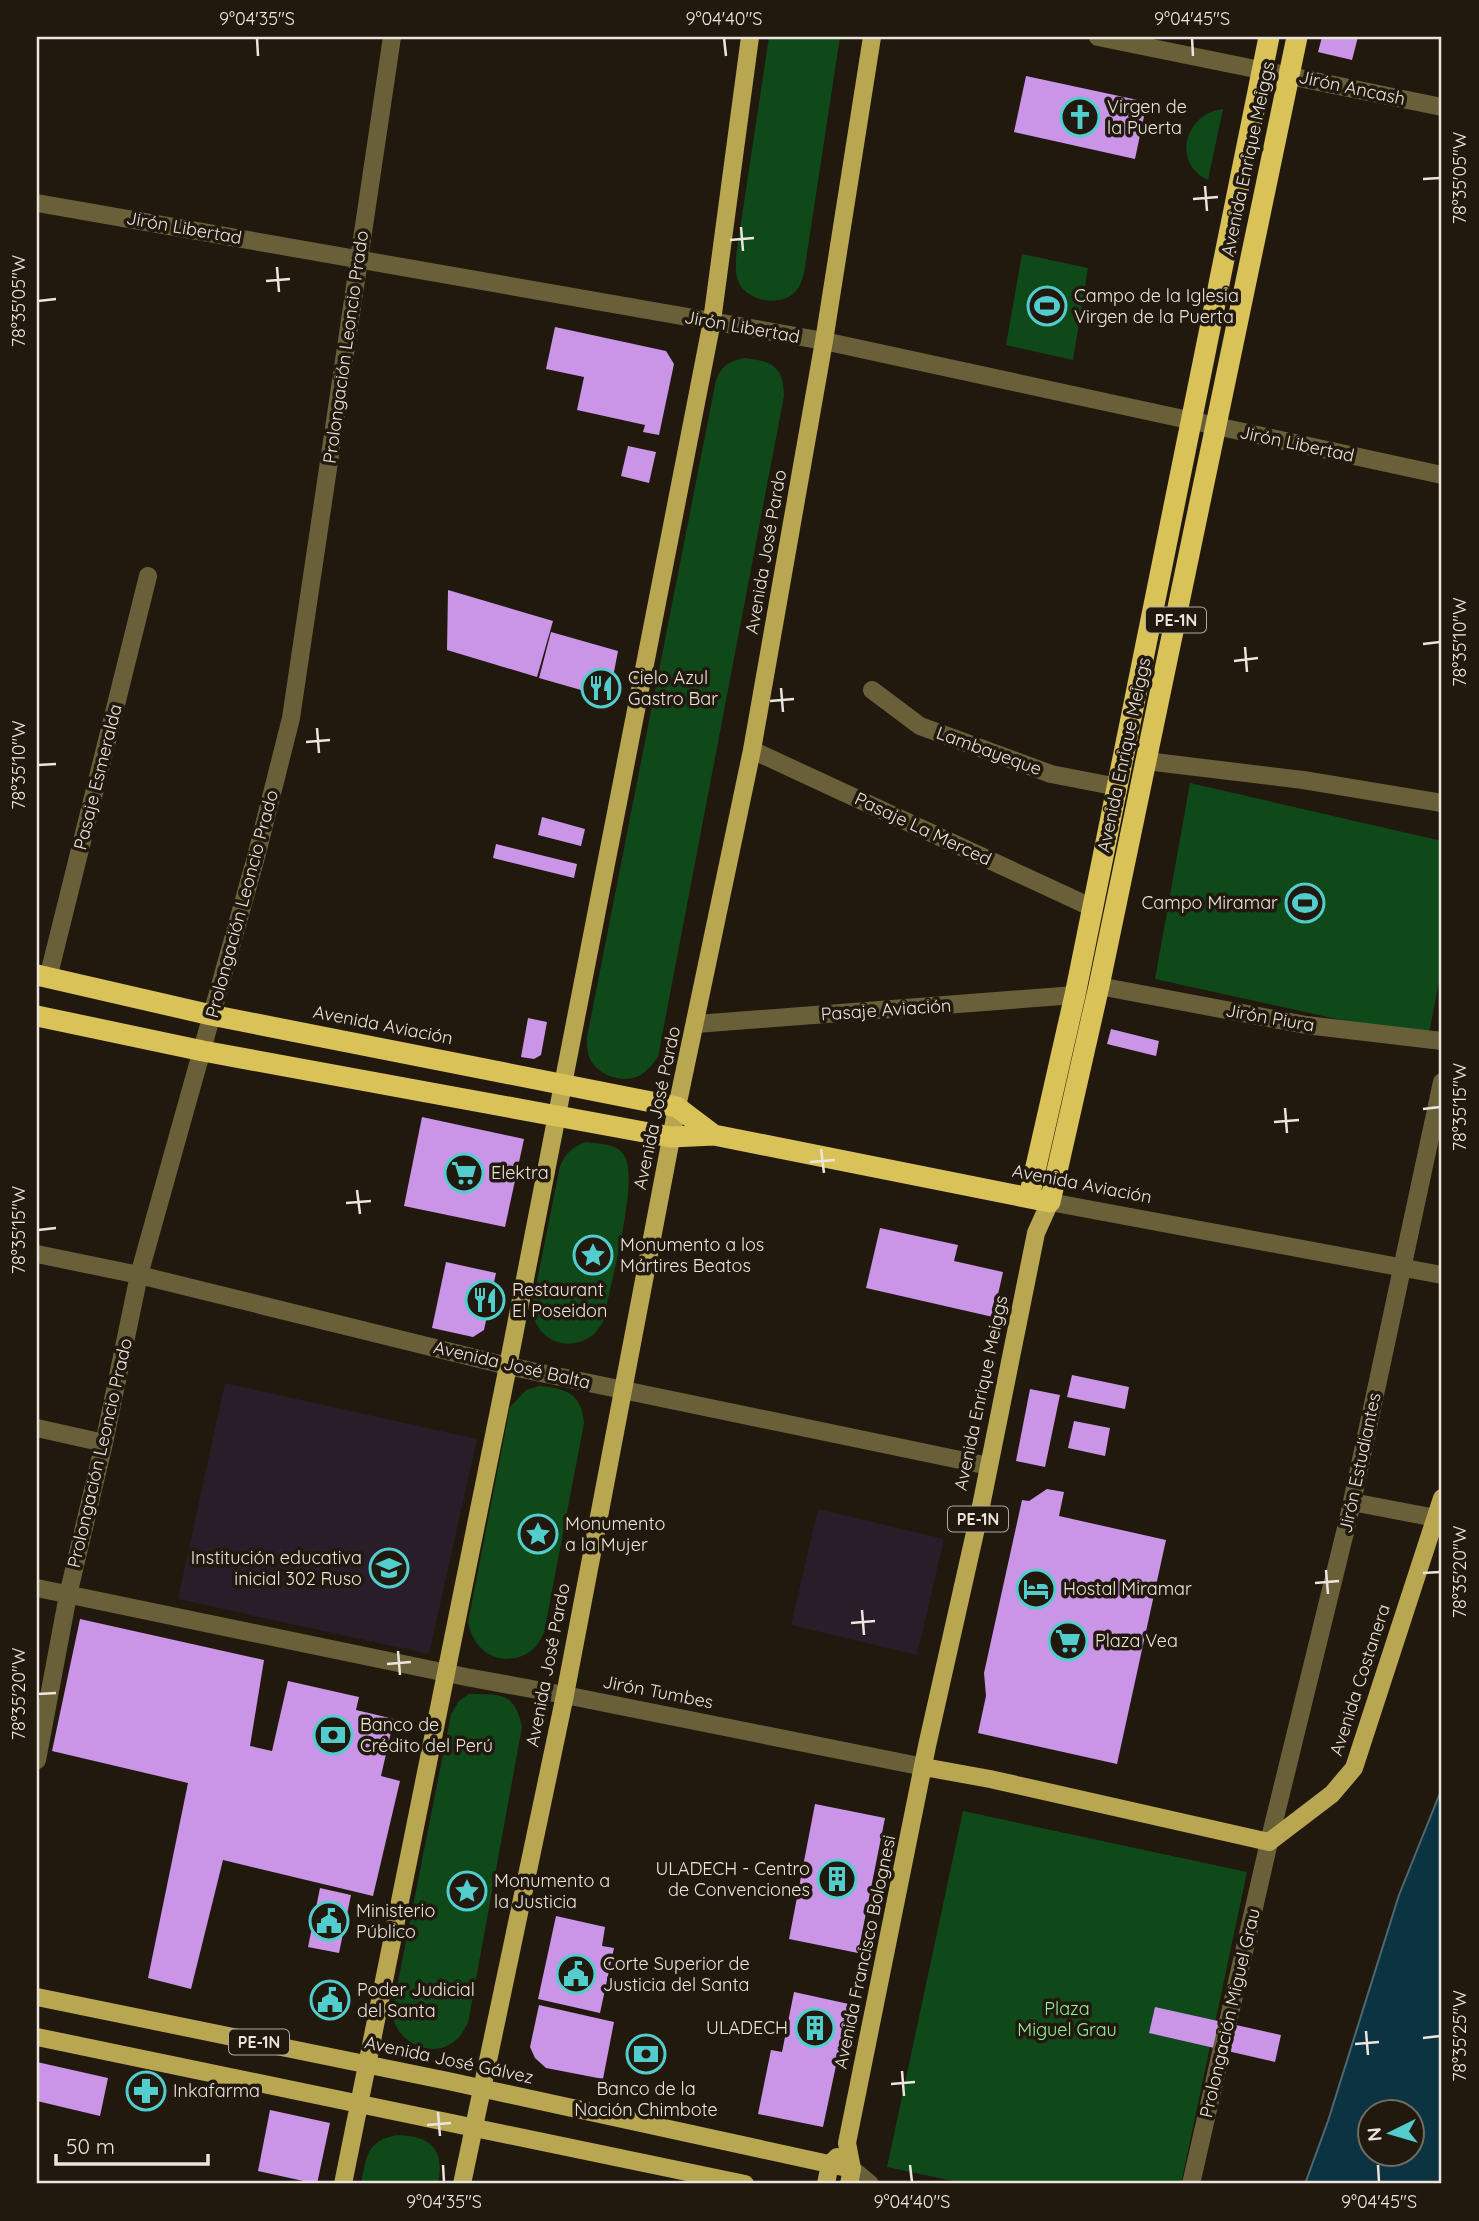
<svg xmlns="http://www.w3.org/2000/svg" width="1479" height="2221" font-family="Quicksand,sans-serif">
  <style>
    .education { fill: #291d2a }
    .green { fill: #0f4819 }
    .water { fill: #0b3342; stroke: #4e6870; stroke-width: 2; fill-rule: evenodd }
    .building { fill: #ca94e7 }
    .lines { fill: none; stroke-linecap: round; stroke-linejoin: round }
    .minor { stroke: #696039; stroke-width: 18 }
    .major { stroke: #b9a650; stroke-width: 18 }
    .highway { stroke: #d9c258; stroke-width: 21 }
    .ticks { fill: none; stroke: #ebe5dd; stroke-width: 2.5 }
    .labels { text-anchor: middle; stroke-width: 7; stroke-linejoin: round; paint-order: stroke }
    .shield { fill: #22190e; stroke: #afa89f; stroke-width: 2 }
    .shield-label { font-size: 16px; font-weight: bold; fill: #ebe5dd }
    .street-label { font-size: 18px; fill: #ebe5dd; stroke: #22190e }
    .poi-label { font-size: 18px; fill: #ebe5dd; stroke: #22190e; text-anchor: start }
    .park-label { font-size: 18px; fill: #8df396; stroke: #22190e }
    .neatline { fill: none; stroke: #ebe5dd; stroke-width: 2.5 }
    .ticks-label { font-size: 18px; text-anchor: middle; fill: #ebe5dd }
  </style>
  <rect width="100%" height="100%" fill="#22190e"/>
  <path class="education" d="M 225,1383 L 477,1439 L 429,1654 L 178,1599 Z
    M 818,1509 L 944,1539 L 917,1655 L 791,1625 Z"/>
  <path class="green" d="M 769,37 L 840,37 L 804,273 C 802,280 800,288 794,293 C 779,307 748,301 739,283 C 734,273 736,259 737,249 Z
    M 1223,109 L 1208,180 C 1171,163 1185,113 1223,109 Z
    M 1022,254 L 1088,268 L 1073,360 L 1006,345 Z
    M 744,358 C 771,361 784,366 784,396 L 658,1057 C 652,1065 644,1076 633,1078 C 617,1082 597,1073 590,1059 C 587,1053 587,1044 587,1037 L 716,380 C 722,365 729,362 744,358 Z
    M 1190,783 L 1442,841 L 1442,966 L 1428,1039 L 1155,979 Z
    M 586,1142 C 600,1144 618,1143 625,1157 C 639,1182 609,1290 603,1322 C 600,1326 596,1333 593,1335 C 566,1355 533,1338 532,1306 L 560,1166 C 566,1153 572,1147 586,1142 Z
    M 539,1386 C 566,1388 582,1394 584,1423 L 544,1633 C 541,1637 539,1644 535,1647 C 530,1653 523,1656 516,1658 C 490,1663 473,1646 468,1622 L 510,1407 L 526,1390 Z
    M 469,1694 C 501,1694 515,1693 522,1727 L 468,2023 C 465,2027 463,2033 459,2037 C 435,2063 395,2043 392,2012 L 451,1714 L 459,1701 Z
    M 963,1811 L 1247,1872 L 1181,2184 L 967,2184 L 887,2167 Z
    M 397,2135 C 432,2136 445,2150 438,2184 L 361,2184 C 367,2156 366,2141 397,2135 Z"/>
  <path class="water" d="M 1442,1788 L 1442,2184 L 1305,2184 L 1328,2121 L 1399,1895 ZM 1370,2112 L 1412,2112 L 1412,2154 L 1370,2154 Z"/>
  <path class="building" d="M 1322,37 L 1358,37 L 1352,60 L 1318,52 Z
    M 1026,76 L 1147,102 L 1135,159 L 1014,132 Z
    M 555,327 L 666,351 L 674,364 L 659,435 L 643,432 L 645,425 L 577,410 L 584,377 L 546,369 Z
    M 628,446 L 656,452 L 649,483 L 621,476 Z
    M 448,590 L 553,621 L 537,677 L 447,650 Z
    M 551,632 L 618,651 L 609,698 L 539,678 Z
    M 542,817 L 585,829 L 581,846 L 538,835 Z
    M 496,844 L 577,864 L 574,878 L 493,858 Z
    M 528,1018 L 547,1022 L 541,1055 L 534,1059 L 521,1057 Z
    M 1111,1029 L 1159,1041 L 1156,1056 L 1107,1044 Z
    M 422,1117 L 524,1139 L 505,1227 L 404,1206 Z
    M 880,1228 L 958,1245 L 954,1261 L 1003,1272 L 993,1317 L 866,1288 Z
    M 446,1262 L 496,1273 L 484,1330 L 473,1337 L 432,1328 Z
    M 1072,1375 L 1129,1387 L 1125,1409 L 1067,1397 Z
    M 1030,1389 L 1060,1395 L 1045,1467 L 1016,1461 Z
    M 1074,1421 L 1110,1428 L 1105,1456 L 1068,1448 Z
    M 1047,1489 L 1064,1492 L 1059,1516 L 1166,1540 L 1117,1764 L 978,1733 L 986,1696 L 984,1673 L 1022,1500 L 1029,1501 Z
    M 80,1619 L 264,1660 L 250,1746 L 272,1751 L 288,1681 L 359,1697 L 356,1710 L 394,1719 L 381,1776 L 400,1781 L 373,1896 L 223,1860 L 191,1989 L 148,1978 L 188,1783 L 52,1751 Z
    M 815,1804 L 885,1818 L 858,1953 L 789,1939 Z
    M 320,1888 L 351,1895 L 339,1953 L 308,1947 Z
    M 556,1916 L 605,1927 L 602,1946 L 614,1948 L 600,2013 L 538,1999 Z
    M 794,1992 L 849,2004 L 823,2127 L 758,2114 L 771,2050 L 782,2052 Z
    M 539,2005 L 614,2022 L 603,2079 L 546,2068 L 535,2058 L 530,2047 Z
    M 1155,2007 L 1281,2035 L 1275,2062 L 1149,2033 Z
    M 37,2062 L 108,2078 L 100,2116 L 37,2101 Z
    M 270,2110 L 330,2123 L 317,2184 L 258,2171 Z"/>
  <g class="lines">
    <path class="minor" d="M 1098,37 L 1442,107
      M 37,203 L 824,341 L 1442,475
      M 872,690 L 920,726 L 1051,774 L 1118,787
      M 752,750 L 1093,908
      M 1146,761 L 1303,780 L 1442,803
      M 48,978 L 148,576
      M 1099,986 L 1306,1025 L 1442,1041
      M 696,1024 L 1075,995
      M 1050,1202 L 1442,1275
      M 37,1254 L 139,1275 L 508,1366 L 989,1466
      M 37,1428 L 104,1443
      M 1352,1502 L 1436,1518
      M 37,1588 L 466,1677 L 565,1695 L 924,1767
      M 37,1760 L 68,1595 L 104,1443 L 139,1275 L 256,857 L 291,718 L 392,37
      M 852,2169 L 870,2184
      M 1191,2184 L 1269,1842 L 1349,1516 L 1442,1082"/>
    <path class="major" d="M 924,1767 L 990,1779 L 1269,1842 L 1332,1794 L 1354,1768 L 1442,1498
      M 37,1997 L 448,2081 L 852,2169
      M 37,2037 L 745,2184
      M 343,2184 L 508,1366 L 712,321 L 750,37
      M 462,2184 L 565,1695 L 677,1107 L 752,750 L 824,341 L 872,37
      M 826,2184 L 830,2164 L 837,2157
      M 849,2184 L 852,2169 L 847,2143 L 927,1746 L 981,1506 L 1036,1233 L 1050,1202"/>
    <path class="highway" d="M 37,975 L 211,1015 L 677,1107 L 714,1135
      M 37,1016 L 203,1051 L 671,1137 L 714,1135 L 1050,1202 L 1099,986 L 1297,37
      M 1029,1197 L 1075,995 L 1269,37"/>
  </g>
  <path class="ticks" d="M 257,38 L 258,56M 724,38 L 726,56M 1192,38 L 1193,56M 1423,179 L 1440,178M 1205,186 L 1207,211M 1193,199 L 1218,197M 741,227 L 743,251M 730,240 L 754,238M 277,267 L 279,292M 266,281 L 290,279M 38,301 L 56,299M 1423,644 L 1440,642M 1245,647 L 1247,672M 1234,661 L 1258,658M 781,688 L 783,712M 770,701 L 794,699M 317,728 L 319,753M 306,742 L 330,740M 38,765 L 56,764M 1285,1108 L 1287,1133M 1423,1109 L 1440,1107M 1274,1122 L 1299,1120M 821,1149 L 824,1173M 810,1162 L 835,1160M 357,1190 L 360,1214M 346,1203 L 371,1201M 38,1230 L 56,1228M 1326,1570 L 1328,1594M 1423,1573 L 1440,1572M 1315,1583 L 1339,1581M 862,1610 L 864,1635M 851,1623 L 875,1621M 398,1651 L 400,1675M 387,1664 L 411,1662M 38,1694 L 56,1693M 1366,2031 L 1368,2055M 1423,2038 L 1440,2036M 1355,2044 L 1379,2042M 902,2071 L 904,2096M 891,2084 L 915,2082M 438,2112 L 440,2136M 427,2125 L 451,2123M 443,2165 L 444,2182M 910,2165 L 912,2182M 1378,2165 L 1379,2182"/>
  <defs>
    <symbol id="church-ring" viewBox="-11 -11 22 22"><circle r="9.5" fill="#22190e" stroke="#52cdcd" stroke-width="1.5"/><path d="M-1.2-6h2.4v3.5h3.3v2.4h-3.3V6h-2.4V-.1h-3.3v-2.4h3.3Z" fill="#52cdcd"/></symbol>
    <symbol id="stadium-ring" viewBox="-11 -11 22 22"><circle r="9.5" fill="#22190e" stroke="#52cdcd" stroke-width="1.5"/><path d="M0-5a6.5 5 0 1 0 0 10a6.5 5 0 1 0 0-10ZM-3.5-1.8h7v3.6h-7Z" fill="#52cdcd"/></symbol>
    <symbol id="restaurant-ring" viewBox="-11 -11 22 22"><circle r="9.5" fill="#22190e" stroke="#52cdcd" stroke-width="1.5"/><path d="M-5-6h1v4h1v-4h1v4h1v-4h1v5L-1.5 .5V6h-2V.5L-5-1ZM5-6V6H3V1.5H1.5Q1.5-4 5-6Z" fill="#52cdcd"/></symbol>
    <symbol id="supermarket-ring" viewBox="-11 -11 22 22"><circle r="9.5" fill="#22190e" stroke="#52cdcd" stroke-width="1.5"/><path d="M-6-5.5h2.5l.6 2H6L4.5 2H-2.5L-4.4-4H-6ZM-1.5 3.2a1.3 1.3 0 1 0 .1 0ZM3 3.2a1.3 1.3 0 1 0 .1 0Z" fill="#52cdcd"/></symbol>
    <symbol id="sight-ring" viewBox="-11 -11 22 22"><circle r="9.5" fill="#22190e" stroke="#52cdcd" stroke-width="1.5"/><path d="M0-6L1.8-2.2L6-1.7L2.9 1.2L3.7 5.4L0 3.3L-3.7 5.4L-2.9 1.2L-6-1.7L-1.8-2.2Z" fill="#52cdcd"/></symbol>
    <symbol id="school-ring" viewBox="-11 -11 22 22"><circle r="9.5" fill="#22190e" stroke="#52cdcd" stroke-width="1.5"/><path d="M0-5L7-2L0 1L-7-2ZM-4 1L0 2.5L4 1V4Q0 6-4 4Z" fill="#52cdcd"/></symbol>
    <symbol id="hotel-ring" viewBox="-11 -11 22 22"><circle r="9.5" fill="#22190e" stroke="#52cdcd" stroke-width="1.5"/><path d="M-6-4.5h1.5V1H6V5H4.5V3h-9V5H-6ZM-4 0a1.8 1.8 0 1 1 3.6 0ZM.5 0V-2.5h3Q6-2.5 6 0Z" fill="#52cdcd"/></symbol>
    <symbol id="bank-ring" viewBox="-11 -11 22 22"><circle r="9.5" fill="#22190e" stroke="#52cdcd" stroke-width="1.5"/><path d="M-6-4H6V4H-6ZM0-2.3a2.3 2.3 0 1 0 0 4.6a2.3 2.3 0 1 0 0-4.6Z" fill="#52cdcd"/></symbol>
    <symbol id="building-ring" viewBox="-11 -11 22 22"><circle r="9.5" fill="#22190e" stroke="#52cdcd" stroke-width="1.5"/><path d="M-4-6H4V6H1V3H-1V6H-4ZM-2.5-4.3h1.7v1.8h-1.7ZM.8-4.3h1.7v1.8H.8ZM-2.5-1h1.7V.8h-1.7ZM.8-1h1.7V.8H.8Z" fill="#52cdcd"/></symbol>
    <symbol id="civic-ring" viewBox="-11 -11 22 22"><circle r="9.5" fill="#22190e" stroke="#52cdcd" stroke-width="1.5"/><path d="M-.6-6.5H3V-4.5H.6V-3L4-1V1h2V6H-6V1h2V-1L-.6-3ZM-1.2 2.5V6h2.4V2.5Z" fill="#52cdcd"/></symbol>
    <symbol id="pharmacy-ring" viewBox="-11 -11 22 22"><circle r="9.5" fill="#22190e" stroke="#52cdcd" stroke-width="1.5"/><path d="M-2-6h4v4h4v4h-4v4h-4v-4h-4v-4h4Z" fill="#52cdcd"/></symbol>
  </defs>
  <g fill-rule="evenodd">
    <use href="#church-ring" x="1058" y="95" width="44" height="44"/>
    <use href="#stadium-ring" x="1025" y="284" width="44" height="44"/>
    <use href="#restaurant-ring" x="579" y="666" width="44" height="44"/>
    <use href="#stadium-ring" x="1283" y="881" width="44" height="44"/>
    <use href="#supermarket-ring" x="442" y="1151" width="44" height="44"/>
    <use href="#sight-ring" x="571" y="1233" width="44" height="44"/>
    <use href="#restaurant-ring" x="463" y="1278" width="44" height="44"/>
    <use href="#sight-ring" x="516" y="1512" width="44" height="44"/>
    <use href="#school-ring" x="367" y="1546" width="44" height="44"/>
    <use href="#hotel-ring" x="1014" y="1567" width="44" height="44"/>
    <use href="#supermarket-ring" x="1046" y="1619" width="44" height="44"/>
    <use href="#bank-ring" x="311" y="1713" width="44" height="44"/>
    <use href="#building-ring" x="815" y="1857" width="44" height="44"/>
    <use href="#sight-ring" x="445" y="1869" width="44" height="44"/>
    <use href="#civic-ring" x="307" y="1899" width="44" height="44"/>
    <use href="#civic-ring" x="554" y="1952" width="44" height="44"/>
    <use href="#civic-ring" x="308" y="1978" width="44" height="44"/>
    <use href="#building-ring" x="793" y="2006" width="44" height="44"/>
    <use href="#bank-ring" x="624" y="2032" width="44" height="44"/>
    <use href="#pharmacy-ring" x="124" y="2069" width="44" height="44"/>
  </g>
  <g class="labels">
    <g class="shield">
      <rect x="1146" y="607.5" width="60" height="25" rx="5"/>
      <rect x="948" y="1506.5" width="60" height="25" rx="5"/>
      <rect x="229" y="2029.5" width="60" height="25" rx="5"/>
    </g>
    <g class="shield-label">
      <text x="1176" y="626">PE-1N</text>
      <text x="978" y="1525">PE-1N</text>
      <text x="259" y="2048">PE-1N</text>
    </g>
    <g class="street-label">
      <text transform="translate(1352 88) rotate(12)" y="6">Jirón Ancash</text>
      <text transform="translate(1248 159) rotate(-78)" y="6">Avenida Enrique Meiggs</text>
      <text transform="translate(184 228) rotate(10)" y="6">Jirón Libertad</text>
      <text transform="translate(742 327) rotate(10)" y="6">Jirón Libertad</text>
      <text transform="translate(346 347) rotate(-82)" y="6">Prolongación Leoncio Prado</text>
      <text transform="translate(1297 444) rotate(12)" y="6">Jirón Libertad</text>
      <text transform="translate(766 552) rotate(-80)" y="6">Avenida José Pardo</text>
      <text transform="translate(989 751) rotate(20)" y="6">Lambayeque</text>
      <text transform="translate(1124 755) rotate(-78)" y="6">Avenida Enrique Meiggs</text>
      <text transform="translate(98 777) rotate(-76)" y="6">Pasaje Esmeralda</text>
      <text transform="translate(923 829) rotate(25)" y="6">Pasaje La Merced</text>
      <text transform="translate(242 904) rotate(-75)" y="6">Prolongación Leoncio Prado</text>
      <text transform="translate(886 1010) rotate(-4)" y="6">Pasaje Aviación</text>
      <text transform="translate(1270 1018) rotate(10)" y="6">Jirón Piura</text>
      <text transform="translate(383 1025) rotate(11)" y="6">Avenida Aviación</text>
      <text transform="translate(657 1108) rotate(-78)" y="6">Avenida José Pardo</text>
      <text transform="translate(1082 1184) rotate(11)" y="6">Avenida Aviación</text>
      <text transform="translate(512 1365) rotate(13)" y="6">Avenida José Balta</text>
      <text transform="translate(981 1393) rotate(-78)" y="6">Avenida Enrique Meiggs</text>
      <text transform="translate(100 1453) rotate(-77)" y="6">Prolongación Leoncio Prado</text>
      <text transform="translate(1360 1463) rotate(-78)" y="6">Jirón Estudiantes</text>
      <text transform="translate(548 1665) rotate(-79)" y="6">Avenida José Pardo</text>
      <text transform="translate(1360 1680) rotate(-72)" y="6">Avenida Costanera</text>
      <text transform="translate(658 1692) rotate(11)" y="6">Jirón Tumbes</text>
      <text transform="translate(865 1952) rotate(-78)" y="6">Avenida Francisco Bolognesi</text>
      <text transform="translate(1230 2013) rotate(-77)" y="6">Prolongación Miguel Grau</text>
      <text transform="translate(449 2060) rotate(12)" y="6">Avenida José Gálvez</text>
    </g>
    <g class="poi-label">
      <text x="1107" y="113">Virgen de<tspan x="1107" dy="21">la Puerta</tspan></text>
      <text x="1074" y="302">Campo de la Iglesia<tspan x="1074" dy="21">Virgen de la Puerta</tspan></text>
      <text x="628" y="684">Cielo Azul<tspan x="628" dy="21">Gastro Bar</tspan></text>
      <text x="1278" y="909" text-anchor="end">Campo Miramar</text>
      <text x="491" y="1179">Elektra</text>
      <text x="620" y="1251">Monumento a los<tspan x="620" dy="21">Mártires Beatos</tspan></text>
      <text x="512" y="1296">Restaurant<tspan x="512" dy="21">El Poseidon</tspan></text>
      <text x="565" y="1530">Monumento<tspan x="565" dy="21">a la Mujer</tspan></text>
      <text x="362" y="1564" text-anchor="end">Institución educativa<tspan x="362" dy="21">inicial 302 Ruso</tspan></text>
      <text x="1063" y="1595">Hostal Miramar</text>
      <text x="1095" y="1647">Plaza Vea</text>
      <text x="360" y="1731">Banco de<tspan x="360" dy="21">Crédito del Perú</tspan></text>
      <text x="810" y="1875" text-anchor="end">ULADECH - Centro<tspan x="810" dy="21">de Convenciones</tspan></text>
      <text x="494" y="1887">Monumento a<tspan x="494" dy="21">la Justicia</tspan></text>
      <text x="356" y="1917">Ministerio<tspan x="356" dy="21">Público</tspan></text>
      <text x="603" y="1970">Corte Superior de<tspan x="603" dy="21">Justicia del Santa</tspan></text>
      <text x="357" y="1996">Poder Judicial<tspan x="357" dy="21">del Santa</tspan></text>
      <text x="788" y="2034" text-anchor="end">ULADECH</text>
      <text x="646" y="2095" text-anchor="middle">Banco de la<tspan x="646" dy="21">Nación Chimbote</tspan></text>
      <text x="173" y="2097">Inkafarma</text>
    </g>
    <g class="park-label">
      <text x="1067" y="2015">Plaza<tspan x="1067" dy="21">Miguel Grau</tspan></text>
    </g>
  </g>
  <rect width="1479" height="2221" fill="none" stroke="#22190e" stroke-width="77"/>
  <g transform="translate(1391 2133) rotate(265)"><circle r="33" fill="#22190e" stroke="#726b61" stroke-width="2"/>
  <path d="M0-5L12 26L0 18L-12 26Z" fill="#52cdcd"/>
  <text y="-10" font-size="19" font-weight="bold" text-anchor="middle" fill="#ebe5dd">N</text>
  </g>
  <path d="M56 2154v10h152v-10" fill="none" stroke="#ebe5dd" stroke-width="3.5"/>
  <text x="66" y="2154" font-size="21" fill="#ebe5dd" stroke="#22190e" stroke-width="5" paint-order="stroke">50 m</text>
  <rect x="38" y="38" width="1402" height="2144" class="neatline"/>
  <g class="ticks-label">
    <text x="257" y="25">9°04'35"S</text>
    <text x="724" y="25">9°04'40"S</text>
    <text x="1192" y="25">9°04'45"S</text>
    <text transform="translate(1460 178) rotate(-90)" y="6">78°35'05"W</text>
    <text transform="translate(19 301) rotate(-90)" y="6">78°35'05"W</text>
    <text transform="translate(1460 642) rotate(-90)" y="6">78°35'10"W</text>
    <text transform="translate(19 765) rotate(-90)" y="6">78°35'10"W</text>
    <text transform="translate(1460 1107) rotate(-90)" y="6">78°35'15"W</text>
    <text transform="translate(19 1230) rotate(-90)" y="6">78°35'15"W</text>
    <text transform="translate(1460 1572) rotate(-90)" y="6">78°35'20"W</text>
    <text transform="translate(19 1694) rotate(-90)" y="6">78°35'20"W</text>
    <text transform="translate(1460 2036) rotate(-90)" y="6">78°35'25"W</text>
    <text x="444" y="2208">9°04'35"S</text>
    <text x="912" y="2208">9°04'40"S</text>
    <text x="1379" y="2208">9°04'45"S</text>
  </g>
</svg>
